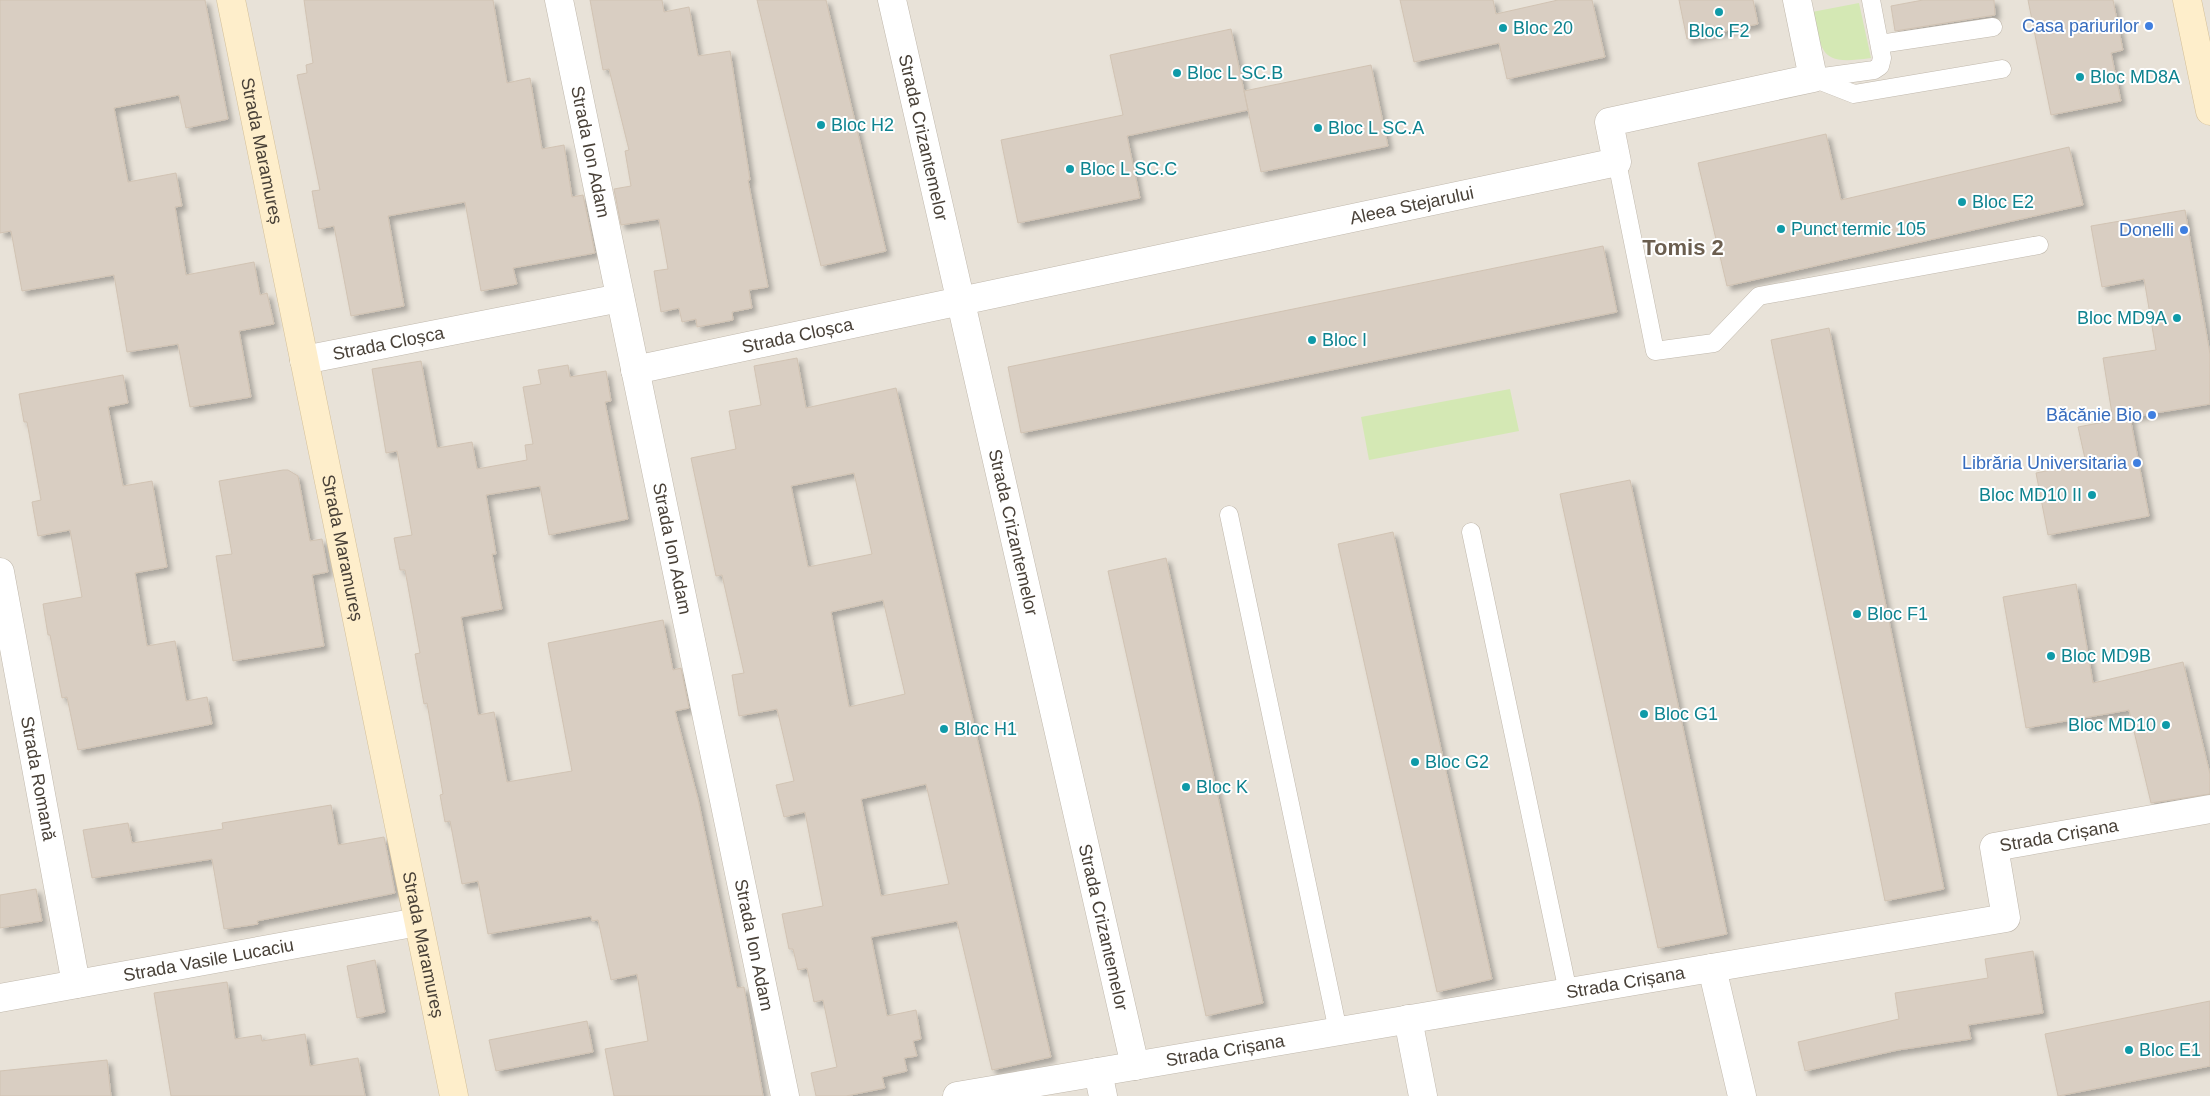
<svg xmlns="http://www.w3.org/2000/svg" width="2210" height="1096" font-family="Arial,sans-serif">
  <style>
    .residential { fill: #e8e2d8 }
    .green { fill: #d4e8b4 }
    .building { fill: #d9cec2; stroke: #d1c3b3; fill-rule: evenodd; filter: url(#shadow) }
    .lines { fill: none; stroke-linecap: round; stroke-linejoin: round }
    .lane-casing { stroke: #c0b8ac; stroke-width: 19 }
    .street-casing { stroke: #c0b8ac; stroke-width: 29 }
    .secondary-casing { stroke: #d4c09a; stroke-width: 29 }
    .lane { stroke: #fff; stroke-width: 18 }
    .street { stroke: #fff; stroke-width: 28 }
    .secondary { stroke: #feeecb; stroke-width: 28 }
    .culture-dot { fill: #0f9aa8; stroke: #fff; stroke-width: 2 }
    .shop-dot { fill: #3f7fe0; stroke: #fff; stroke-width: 2 }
    .labels { text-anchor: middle; stroke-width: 4; stroke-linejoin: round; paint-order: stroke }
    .shop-label { font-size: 18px; fill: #366cbe; stroke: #fff; text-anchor: end }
    .culture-label { font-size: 18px; fill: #0d838f; stroke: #fff; text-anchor: start }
    .street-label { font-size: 18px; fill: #494138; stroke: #fff }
    .district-label { font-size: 22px; font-weight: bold; fill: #6b5e4f; stroke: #fff }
  </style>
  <defs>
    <filter id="shadow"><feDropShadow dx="4.5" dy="4.5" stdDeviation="2.5" flood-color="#0004"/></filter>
  </defs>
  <rect width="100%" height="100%" fill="#f5f1ea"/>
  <path class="residential" d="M 0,0 L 2210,0 L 2210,1096 L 0,1096 Z"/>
  <path class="green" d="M 1859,3 L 1871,58 C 1821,65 1823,56 1812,12 Z
    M 1510,389 L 1519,431 L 1369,460 L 1361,417 Z"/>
  <path class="building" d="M 0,0 L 205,0 L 228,119 L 186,128 L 179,95 L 114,108 L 128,182 L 176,173 L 182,206 L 175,207 L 186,275 L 254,262 L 260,295 L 267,293 L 274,324 L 239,331 L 251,397 L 190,407 L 178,344 L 127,352 L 114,275 L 22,291 L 11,231 L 0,233 Z
    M 304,0 L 493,0 L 507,83 L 530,78 L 542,149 L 564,145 L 572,197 L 583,195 L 595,253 L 513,268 L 517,284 L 481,291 L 465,202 L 388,216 L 404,306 L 351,316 L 334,226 L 319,229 L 312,191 L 320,190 L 297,75 L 307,73 L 306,65 L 313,63 Z
    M 590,0 L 662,0 L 664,12 L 689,7 L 698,56 L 730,51 L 750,180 L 748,180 L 768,287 L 749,290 L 752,308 L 732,312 L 733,320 L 697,327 L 696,319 L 682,322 L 679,308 L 661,312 L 654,271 L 668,269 L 659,219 L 621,225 L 614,189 L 631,186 L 625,151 L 629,150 L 609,69 L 603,70 Z
    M 757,0 L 826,0 L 886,251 L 821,266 Z
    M 1400,0 L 1493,0 L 1496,14 L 1558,0 L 1592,0 L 1605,57 L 1507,79 L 1499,43 L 1414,62 Z
    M 1679,0 L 1753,0 L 1758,24 L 1687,39 Z
    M 1923,0 L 1994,0 L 1995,15 L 1895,31 L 1891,6 Z
    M 2028,0 L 2113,0 L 2123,50 L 2111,53 L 2121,101 L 2051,115 Z
    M 1231,29 L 1248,110 L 1127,136 L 1140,198 L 1018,223 L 1001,140 L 1123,115 L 1110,55 Z
    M 1371,65 L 1388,146 L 1261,172 L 1244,91 Z
    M 1826,134 L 1841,200 L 2069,147 L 2083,205 L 1727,286 L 1698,163 Z
    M 2185,210 L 2210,354 L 2210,404 L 2113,420 L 2103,358 L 2156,350 L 2144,279 L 2102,287 L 2091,226 Z
    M 1603,246 L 1617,312 L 1021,433 L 1008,367 Z
    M 1829,328 L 1944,889 L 1885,901 L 1771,340 Z
    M 797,358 L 806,408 L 896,388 L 1051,1057 L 992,1070 L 957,921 L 871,937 L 887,1016 L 916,1010 L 921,1039 L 913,1041 L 917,1056 L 904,1058 L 907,1071 L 882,1077 L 885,1088 L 846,1096 L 816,1096 L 811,1073 L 837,1067 L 823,1000 L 814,1002 L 807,968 L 798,970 L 793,949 L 789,949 L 782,914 L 823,906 L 805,812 L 784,817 L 776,785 L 794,781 L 777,709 L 739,716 L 732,675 L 744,673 L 722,575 L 716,576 L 691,458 L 736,449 L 729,411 L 761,405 L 754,366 ZM 854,473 L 872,554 L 808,567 L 791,486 ZM 883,600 L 905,694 L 849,707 L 831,612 ZM 926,784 L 949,884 L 881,896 L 861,799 Z
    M 421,361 L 437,448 L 472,442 L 477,469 L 527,460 L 525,445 L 533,444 L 523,387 L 541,384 L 538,370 L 568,365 L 570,377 L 606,371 L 611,401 L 605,402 L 628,519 L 549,535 L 540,486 L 486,495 L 496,554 L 492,554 L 502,609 L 461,617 L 478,715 L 494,712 L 507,782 L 572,771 L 548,643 L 663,620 L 673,670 L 681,668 L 689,708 L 675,711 L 698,799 L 737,988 L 744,987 L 763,1096 L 614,1096 L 605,1049 L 648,1041 L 637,974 L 611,980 L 598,920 L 592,921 L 591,916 L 488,934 L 478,881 L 462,884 L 450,821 L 445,822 L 440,795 L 443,794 L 427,703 L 424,704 L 415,654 L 420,653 L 405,570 L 400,570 L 394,538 L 412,535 L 397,451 L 386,453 L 372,369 Z
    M 123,375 L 128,403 L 108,407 L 123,486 L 152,481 L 167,567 L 135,573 L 147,646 L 175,641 L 186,701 L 207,697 L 212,724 L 78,750 L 67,697 L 62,698 L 50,635 L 48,635 L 43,604 L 82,597 L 70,530 L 38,536 L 32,502 L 41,500 L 27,422 L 24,422 L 19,394 Z
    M 2130,417 L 2149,516 L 2048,535 L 2036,473 L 2086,463 L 2078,427 Z
    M 283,470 L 288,470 L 298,476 L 310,541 L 322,539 L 328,572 L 312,575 L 324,646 L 233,661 L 216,556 L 232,554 L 219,481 Z
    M 1630,480 L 1727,934 L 1658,948 L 1560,494 Z
    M 1393,532 L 1492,979 L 1437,992 L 1338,544 Z
    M 1166,558 L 1263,1003 L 1206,1016 L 1108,571 Z
    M 2076,584 L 2093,683 L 2183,662 L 2210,774 L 2210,794 L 2151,803 L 2129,710 L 2026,728 L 2003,597 Z
    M 331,805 L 338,845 L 384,837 L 395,893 L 257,921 L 258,924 L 224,929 L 212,859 L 92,878 L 83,830 L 128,823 L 132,843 L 223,829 L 222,823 Z
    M 36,889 L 42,921 L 0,928 L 0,895 Z
    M 2033,951 L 2043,1013 L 1968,1025 L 1971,1039 L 1898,1050 L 1805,1071 L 1798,1042 L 1899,1019 L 1895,993 L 1988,978 L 1985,959 Z
    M 375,960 L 385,1012 L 357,1018 L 347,966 Z
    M 227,982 L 235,1039 L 261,1035 L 262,1041 L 305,1034 L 310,1066 L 358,1058 L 365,1096 L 171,1096 L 154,993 Z
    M 2210,1001 L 2210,1066 L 2058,1096 L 2045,1034 Z
    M 587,1021 L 593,1052 L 496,1071 L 489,1040 Z
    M 107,1060 L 111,1096 L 0,1096 L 0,1071 Z"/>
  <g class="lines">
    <defs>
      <path id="lane" d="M 1880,44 L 1993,27
        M 1813,78 L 1854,94 L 2002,69
        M 1816,78 L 1874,70 L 1880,66 L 1882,58 L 1871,0
        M 1617,162 L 1655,351 L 1714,343 L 1759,296 L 2039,245
        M 1229,515 L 1338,1031
        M 1471,532 L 1568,992"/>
      <g id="street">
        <path id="s1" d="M 559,0 L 785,1096"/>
        <path id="s2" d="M 892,0 L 1135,1066"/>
        <path id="s3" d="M 304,360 L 620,298"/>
        <path id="s4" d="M 635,370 L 1617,162 L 1609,122 L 1813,78 L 1797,0"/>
        <path id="s5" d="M 0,572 L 76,984"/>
        <path d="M 1712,968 L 1742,1096"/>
        <path id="s6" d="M 0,998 L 418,922"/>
        <path d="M 1408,1019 L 1423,1096"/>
        <path d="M 1098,1072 L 1103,1096"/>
        <path id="s7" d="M 957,1096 L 2006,918 L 1994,847 L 2210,809"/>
      </g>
      <g id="secondary">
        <path id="s8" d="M 231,0 L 454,1096"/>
        <path d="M 2187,0 L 2210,111"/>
      </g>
    </defs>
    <use href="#lane" class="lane-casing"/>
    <use href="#street" class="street-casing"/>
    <use href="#secondary" class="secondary-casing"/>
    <use href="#lane" class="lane"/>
    <use href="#street" class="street"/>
    <use href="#secondary" class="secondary"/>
  </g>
  <g class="culture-dot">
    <circle cx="1719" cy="12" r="5"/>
    <circle cx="1503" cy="28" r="5"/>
    <circle cx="1177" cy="73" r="5"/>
    <circle cx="2080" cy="77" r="5"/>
    <circle cx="821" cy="125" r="5"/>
    <circle cx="1318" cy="128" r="5"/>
    <circle cx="1070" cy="169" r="5"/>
    <circle cx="1962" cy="202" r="5"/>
    <circle cx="1781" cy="229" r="5"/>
    <circle cx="2177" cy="318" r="5"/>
    <circle cx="1312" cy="340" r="5"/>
    <circle cx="2092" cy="495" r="5"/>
    <circle cx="1857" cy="614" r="5"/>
    <circle cx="2051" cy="656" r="5"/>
    <circle cx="1644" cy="714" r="5"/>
    <circle cx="2166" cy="725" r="5"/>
    <circle cx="944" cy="729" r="5"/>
    <circle cx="1415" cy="762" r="5"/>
    <circle cx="1186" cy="787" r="5"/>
    <circle cx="2129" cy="1050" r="5"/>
  </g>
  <g class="shop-dot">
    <circle cx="2149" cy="26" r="5"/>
    <circle cx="2184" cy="230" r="5"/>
    <circle cx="2152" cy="415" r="5"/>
    <circle cx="2137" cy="463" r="5"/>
  </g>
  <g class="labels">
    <g class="shop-label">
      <text x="2139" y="32">Casa pariurilor</text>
      <text x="2174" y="236">Donelli</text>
      <text x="2142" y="421">Băcănie Bio</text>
      <text x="2127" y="469">Librăria Universitaria</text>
    </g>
    <g class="culture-label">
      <text x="1513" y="34">Bloc 20</text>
      <text x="1719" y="37" text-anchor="middle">Bloc F2</text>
      <text x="1187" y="79">Bloc L SC.B</text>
      <text x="2090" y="83">Bloc MD8A</text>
      <text x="831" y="131">Bloc H2</text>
      <text x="1328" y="134">Bloc L SC.A</text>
      <text x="1080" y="175">Bloc L SC.C</text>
      <text x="1972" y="208">Bloc E2</text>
      <text x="1791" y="235">Punct termic 105</text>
      <text x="2167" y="324" text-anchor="end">Bloc MD9A</text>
      <text x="1322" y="346">Bloc I</text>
      <text x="2082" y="501" text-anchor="end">Bloc MD10 II</text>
      <text x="1867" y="620">Bloc F1</text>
      <text x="2061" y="662">Bloc MD9B</text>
      <text x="1654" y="720">Bloc G1</text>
      <text x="2156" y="731" text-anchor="end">Bloc MD10</text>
      <text x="954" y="735">Bloc H1</text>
      <text x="1425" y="768">Bloc G2</text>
      <text x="1196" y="793">Bloc K</text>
      <text x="2139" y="1056">Bloc E1</text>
    </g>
    <g class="street-label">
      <text dy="6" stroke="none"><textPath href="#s2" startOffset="141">Strada Crizantemelor</textPath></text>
      <text dy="6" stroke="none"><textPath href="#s8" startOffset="154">Strada Maramureș</textPath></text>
      <text dy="6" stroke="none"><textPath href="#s1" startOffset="155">Strada Ion Adam</textPath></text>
      <text dy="6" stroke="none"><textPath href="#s4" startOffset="794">Aleea Stejarului</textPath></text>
      <text dy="6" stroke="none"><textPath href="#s4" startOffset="166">Strada Cloșca</textPath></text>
      <text dy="6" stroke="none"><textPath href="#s3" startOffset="86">Strada Cloșca</textPath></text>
      <text dy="6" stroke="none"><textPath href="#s2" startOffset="546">Strada Crizantemelor</textPath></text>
      <text dy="6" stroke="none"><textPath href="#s8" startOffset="559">Strada Maramureș</textPath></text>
      <text dy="6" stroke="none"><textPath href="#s1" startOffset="560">Strada Ion Adam</textPath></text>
      <text dy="6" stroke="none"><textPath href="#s5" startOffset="210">Strada Romană</textPath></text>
      <text dy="6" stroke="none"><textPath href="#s7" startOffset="1202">Strada Crișana</textPath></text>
      <text dy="6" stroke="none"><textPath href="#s2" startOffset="951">Strada Crizantemelor</textPath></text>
      <text dy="6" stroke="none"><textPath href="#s8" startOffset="964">Strada Maramureș</textPath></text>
      <text dy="6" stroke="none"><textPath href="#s1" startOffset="965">Strada Ion Adam</textPath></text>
      <text dy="6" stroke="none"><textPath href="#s6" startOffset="212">Strada Vasile Lucaciu</textPath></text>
      <text dy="6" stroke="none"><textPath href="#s7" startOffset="678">Strada Crișana</textPath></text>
      <text dy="6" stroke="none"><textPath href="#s7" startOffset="272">Strada Crișana</textPath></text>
    </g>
    <g class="district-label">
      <text x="1683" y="255">Tomis 2</text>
    </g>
  </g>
</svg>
